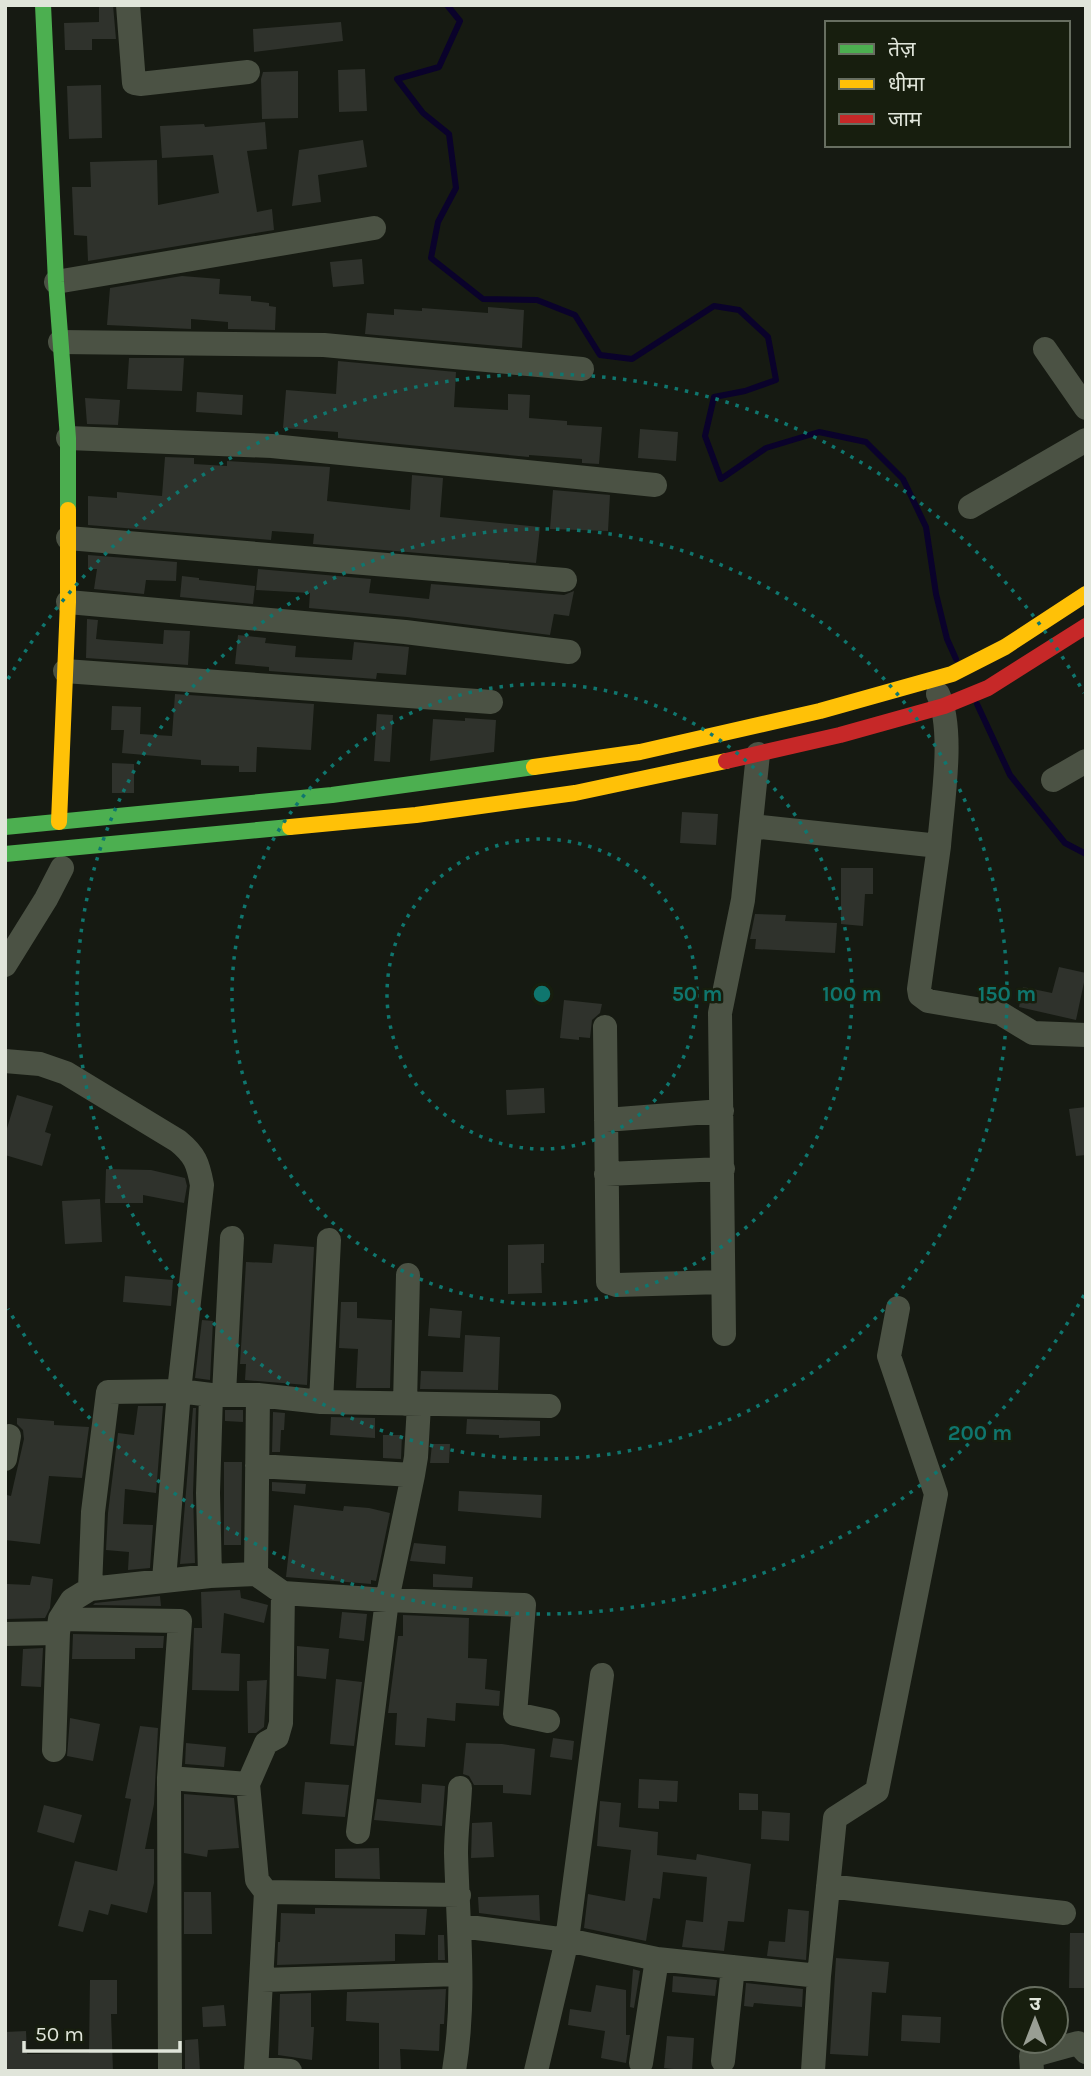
<svg xmlns="http://www.w3.org/2000/svg" width="1091" height="2076" font-family="Karla,'Noto Sans Devanagari',sans-serif">
  <style>
    .lines { fill: none; stroke-linecap: round; stroke-linejoin: round }
    .stream { stroke: #0a022b; stroke-width: 6 }
    .building { fill: #2f322c }
    .street { stroke: #4b5244; stroke-width: 24 }
    .fast { stroke: #4caf50; stroke-width: 16 }
    .slow { stroke: #ffc107; stroke-width: 16 }
    .jam { stroke: #c62828; stroke-width: 16 }
    .ring { fill: none; stroke: #0f766e; stroke-width: 3.5; stroke-dasharray: 3.5 7 }
    .centre { fill: #0f766e; stroke: #171e0e; stroke-width: 3.5 }
    .ring-label { font-size: 21px; text-anchor: middle; font-weight: bold; fill: #0f766e; stroke: #171e0e; stroke-width: 5; stroke-linejoin: round; paint-order: stroke }
  </style>
  <rect width="100%" height="100%" fill="#161a12"/>
  <g class="lines">
    <path class="stream" d="M 447,5 L 460,21 L 439,67 L 397,79 L 423,113 L 449,134 L 456,188 L 438,222 L 431,258 L 483,299 L 537,300 L 575,315 L 600,355 L 632,359 L 714,306 L 739,310 L 768,337 L 776,380 L 745,391 L 714,397 L 705,436 L 721,479 L 766,448 L 819,432 L 866,442 L 903,479 L 926,527 L 936,594 L 947,639 L 956,659
      M 977,704 L 1010,775 L 1065,843 L 1086,854"/>
  </g>
  <path class="building" d="M 99,5 L 113,5 L 116,39 L 92,39 L 92,50 L 65,50 L 64,23 L 99,22 Z
    M 341,22 L 343,41 L 254,52 L 253,29 Z
    M 365,69 L 367,111 L 339,112 L 338,70 Z
    M 298,71 L 298,118 L 262,119 L 261,79 L 263,72 Z
    M 101,85 L 102,138 L 69,139 L 67,86 Z
    M 265,122 L 267,149 L 247,151 L 257,212 L 272,209 L 274,230 L 88,261 L 87,236 L 74,235 L 72,187 L 91,187 L 90,162 L 157,160 L 158,205 L 219,193 L 213,155 L 162,158 L 160,126 L 204,124 L 205,127 Z
    M 363,140 L 367,167 L 318,175 L 321,202 L 292,206 L 299,150 Z
    M 362,259 L 364,284 L 333,287 L 330,262 Z
    M 182,276 L 220,279 L 219,294 L 251,296 L 251,301 L 269,303 L 269,306 L 276,307 L 275,330 L 228,329 L 228,322 L 191,319 L 191,329 L 107,325 L 110,288 Z
    M 488,307 L 524,310 L 522,348 L 365,334 L 367,313 L 394,315 L 394,309 L 422,311 L 422,308 L 488,313 Z
    M 129,358 L 184,358 L 182,391 L 127,389 Z
    M 338,361 L 456,372 L 454,407 L 508,410 L 508,394 L 530,395 L 529,418 L 567,421 L 567,425 L 602,427 L 599,464 L 582,463 L 582,459 L 529,455 L 529,457 L 338,438 L 338,432 L 283,428 L 286,390 L 336,394 Z
    M 197,392 L 243,395 L 242,415 L 196,412 Z
    M 85,398 L 120,400 L 118,425 L 87,424 Z
    M 640,429 L 678,432 L 676,461 L 638,458 Z
    M 165,457 L 194,458 L 194,464 L 227,466 L 227,461 L 330,467 L 327,501 L 410,510 L 412,475 L 443,478 L 440,517 L 540,527 L 536,563 L 313,544 L 314,534 L 272,531 L 271,540 L 88,525 L 88,496 L 117,498 L 117,492 L 162,496 Z
    M 553,490 L 610,495 L 608,531 L 550,529 Z
    M 88,555 L 177,562 L 176,581 L 146,580 L 144,594 L 94,589 L 97,569 L 88,569 Z
    M 258,569 L 371,579 L 369,593 L 429,599 L 431,584 L 564,595 L 574,591 L 569,616 L 554,614 L 550,635 L 407,617 L 309,608 L 310,593 L 256,590 Z
    M 182,576 L 199,578 L 199,580 L 255,586 L 253,604 L 180,597 Z
    M 87,619 L 98,620 L 96,639 L 105,640 L 163,644 L 164,630 L 190,631 L 188,665 L 86,658 Z
    M 238,635 L 266,638 L 265,643 L 296,646 L 295,657 L 352,660 L 354,642 L 409,647 L 406,675 L 377,673 L 376,679 L 269,671 L 269,667 L 235,664 Z
    M 175,694 L 314,704 L 311,750 L 257,747 L 256,772 L 239,772 L 239,766 L 201,765 L 201,760 L 122,753 L 124,730 L 111,730 L 112,706 L 141,707 L 140,734 L 172,736 Z
    M 377,714 L 393,715 L 390,762 L 374,761 Z
    M 465,718 L 496,720 L 494,752 L 430,761 L 433,719 L 465,721 Z
    M 112,763 L 134,764 L 134,793 L 112,793 Z
    M 682,812 L 718,814 L 716,845 L 680,843 Z
    M 841,868 L 873,868 L 873,894 L 865,894 L 863,926 L 841,924 Z
    M 755,914 L 786,915 L 785,921 L 837,923 L 835,953 L 755,949 L 756,939 L 750,939 Z
    M 1059,967 L 1086,973 L 1076,1020 L 1019,1007 L 1023,987 L 1052,993 Z
    M 564,1000 L 602,1004 L 600,1013 L 592,1020 L 590,1038 L 579,1037 L 579,1040 L 560,1038 Z
    M 544,1088 L 545,1113 L 507,1115 L 506,1090 Z
    M 17,1095 L 53,1106 L 45,1132 L 51,1134 L 42,1166 L 5,1155 L 5,1135 Z
    M 1086,1107 L 1086,1155 L 1076,1156 L 1069,1109 Z
    M 106,1169 L 151,1170 L 185,1178 L 187,1186 L 184,1203 L 143,1195 L 143,1203 L 105,1203 Z
    M 100,1199 L 102,1242 L 65,1244 L 62,1201 Z
    M 274,1244 L 314,1247 L 307,1385 L 245,1380 L 246,1364 L 240,1364 L 246,1262 L 272,1263 Z
    M 544,1244 L 544,1263 L 541,1263 L 542,1293 L 508,1294 L 508,1245 Z
    M 125,1276 L 173,1280 L 171,1306 L 123,1302 Z
    M 341,1302 L 357,1302 L 357,1318 L 392,1320 L 390,1388 L 356,1388 L 358,1349 L 339,1348 Z
    M 430,1308 L 462,1311 L 460,1338 L 428,1336 Z
    M 202,1320 L 213,1321 L 210,1380 L 195,1378 Z
    M 465,1335 L 500,1337 L 498,1390 L 420,1389 L 421,1371 L 463,1372 Z
    M 138,1406 L 163,1406 L 156,1493 L 125,1489 L 123,1524 L 153,1525 L 150,1568 L 128,1570 L 129,1552 L 106,1550 L 108,1513 L 118,1433 L 134,1435 Z
    M 193,1408 L 196,1408 L 193,1493 L 195,1563 L 180,1564 Z
    M 225,1410 L 243,1410 L 243,1422 L 225,1421 Z
    M 273,1412 L 285,1413 L 284,1430 L 281,1430 L 280,1452 L 272,1452 Z
    M 331,1417 L 375,1418 L 375,1438 L 330,1435 Z
    M 17,1418 L 54,1421 L 54,1425 L 89,1427 L 82,1478 L 49,1476 L 40,1544 L 5,1540 L 7,1495 L 11,1496 L 24,1439 L 23,1430 L 17,1424 Z
    M 467,1419 L 540,1421 L 540,1436 L 499,1438 L 499,1435 L 466,1434 Z
    M 383,1435 L 402,1435 L 401,1459 L 383,1458 Z
    M 432,1444 L 450,1444 L 449,1463 L 430,1463 Z
    M 224,1462 L 242,1462 L 241,1545 L 224,1545 Z
    M 272,1482 L 306,1484 L 305,1494 L 272,1491 Z
    M 459,1491 L 542,1495 L 541,1518 L 458,1511 Z
    M 294,1505 L 343,1511 L 344,1506 L 369,1508 L 390,1513 L 376,1581 L 371,1580 L 371,1584 L 286,1577 Z
    M 414,1543 L 446,1546 L 445,1564 L 410,1561 Z
    M 433,1574 L 473,1577 L 472,1588 L 433,1587 Z
    M 32,1576 L 53,1579 L 50,1608 L 45,1618 L 5,1619 L 7,1584 L 30,1585 Z
    M 240,1590 L 241,1598 L 268,1605 L 264,1623 L 224,1613 L 221,1653 L 240,1654 L 239,1691 L 192,1690 L 194,1628 L 202,1628 L 201,1592 Z
    M 160,1596 L 161,1606 L 93,1605 L 95,1603 Z
    M 342,1612 L 367,1614 L 364,1641 L 339,1638 Z
    M 403,1615 L 469,1618 L 468,1658 L 487,1659 L 485,1689 L 500,1691 L 499,1706 L 456,1703 L 455,1721 L 427,1718 L 425,1747 L 395,1745 L 397,1713 L 388,1713 L 398,1636 L 403,1636 Z
    M 73,1634 L 164,1636 L 163,1648 L 135,1648 L 135,1659 L 72,1659 Z
    M 297,1646 L 329,1649 L 326,1679 L 297,1676 Z
    M 43,1648 L 41,1687 L 21,1686 L 23,1649 Z
    M 336,1679 L 362,1682 L 354,1746 L 330,1744 Z
    M 267,1680 L 264,1727 L 256,1733 L 248,1733 L 247,1681 Z
    M 70,1718 L 100,1724 L 93,1761 L 67,1756 Z
    M 140,1726 L 158,1728 L 154,1804 L 145,1849 L 154,1849 L 154,1883 L 147,1913 L 111,1904 L 108,1915 L 89,1910 L 83,1932 L 58,1926 L 75,1861 L 117,1871 L 131,1799 L 125,1798 Z
    M 553,1738 L 574,1741 L 572,1760 L 550,1757 Z
    M 186,1743 L 226,1747 L 224,1767 L 185,1764 Z
    M 466,1743 L 502,1744 L 535,1749 L 531,1795 L 503,1793 L 503,1785 L 474,1785 L 469,1776 L 463,1774 Z
    M 639,1779 L 678,1781 L 677,1802 L 659,1801 L 659,1809 L 638,1808 Z
    M 305,1782 L 349,1785 L 345,1817 L 302,1814 Z
    M 422,1784 L 445,1786 L 442,1826 L 374,1820 L 377,1799 L 421,1803 Z
    M 739,1793 L 758,1794 L 758,1810 L 739,1810 Z
    M 184,1794 L 234,1798 L 239,1848 L 208,1850 L 207,1857 L 184,1853 Z
    M 600,1801 L 621,1803 L 619,1827 L 658,1832 L 657,1855 L 696,1860 L 697,1854 L 751,1864 L 744,1922 L 728,1921 L 724,1951 L 682,1947 L 686,1920 L 703,1922 L 707,1877 L 663,1872 L 660,1899 L 653,1898 L 646,1941 L 584,1928 L 588,1894 L 625,1901 L 631,1850 L 597,1846 Z
    M 44,1805 L 82,1815 L 74,1843 L 37,1832 Z
    M 762,1811 L 790,1813 L 789,1841 L 761,1839 Z
    M 492,1822 L 494,1857 L 471,1858 L 472,1823 Z
    M 379,1848 L 380,1879 L 335,1878 L 335,1849 Z
    M 184,1892 L 211,1892 L 212,1934 L 184,1934 Z
    M 539,1895 L 540,1921 L 479,1913 L 478,1897 Z
    M 315,1908 L 427,1909 L 425,1935 L 395,1934 L 395,1961 L 277,1965 L 278,1942 L 280,1942 L 281,1913 L 315,1914 Z
    M 788,1909 L 809,1911 L 806,1960 L 767,1956 L 769,1941 L 785,1942 Z
    M 1070,1933 L 1086,1933 L 1086,1988 L 1069,1988 Z
    M 438,1935 L 444,1935 L 445,1960 L 438,1960 Z
    M 836,1958 L 889,1962 L 886,1993 L 872,1992 L 868,2056 L 830,2054 Z
    M 633,1969 L 640,1971 L 634,2008 L 630,2007 Z
    M 673,1976 L 717,1980 L 715,1996 L 672,1992 Z
    M 90,1980 L 117,1980 L 117,2014 L 111,2014 L 113,2071 L 5,2071 L 5,2032 L 26,2031 L 27,2054 L 89,2053 Z
    M 746,1983 L 803,1989 L 802,2007 L 754,2003 L 753,2007 L 744,2006 Z
    M 596,1985 L 626,1990 L 626,2035 L 630,2035 L 626,2063 L 601,2058 L 605,2031 L 568,2025 L 570,2009 L 591,2012 Z
    M 446,1989 L 444,2024 L 440,2024 L 439,2051 L 400,2049 L 401,2071 L 379,2071 L 379,2023 L 346,2021 L 347,1992 Z
    M 311,1993 L 311,2027 L 314,2027 L 312,2060 L 278,2055 L 280,1994 Z
    M 224,2005 L 226,2026 L 203,2027 L 202,2007 Z
    M 902,2015 L 941,2017 L 940,2043 L 901,2041 Z
    M 667,2036 L 694,2038 L 692,2071 L 664,2068 Z
    M 198,2039 L 200,2071 L 185,2071 L 185,2040 Z"/>
  <g class="lines">
    <path class="street" d="M 128,5 L 134,83 L 140,84 L 248,72
      M 56,282 L 374,228
      M 60,342 L 324,345 L 582,369
      M 1045,349 L 1086,408
      M 68,438 L 272,446 L 655,485
      M 970,507 L 1086,440
      M 68,538 L 565,580
      M 68,602 L 405,632 L 569,652
      M 65,671 L 491,702
      M 938,694 C 955,730 942,805 939,846
      M 1053,780 L 1086,761
      M 751,826 L 939,846 L 919,989 L 920,995 L 928,1001 L 1000,1013 L 1033,1033 L 1086,1035
      M 5,965 L 46,899 L 62,868
      M 605,1027 L 608,1282 L 617,1285 L 723,1282
      M 5,1061 L 40,1064 L 66,1073 L 178,1141 C 195,1155 198,1163 202,1185 L 179,1391 L 164,1580
      M 606,1120 L 722,1111
      M 606,1174 L 723,1169
      M 724,1334 L 720,1013 L 743,900 L 758,754
      M 224,1394 L 232,1238
      M 321,1402 L 329,1240
      M 405,1404 L 408,1275
      M 5,1459 L 9,1436
      M 257,1466 L 413,1475 L 416,1457 L 419,1405
      M 256,1574 L 258,1395
      M 210,1576 L 208,1493 L 211,1395
      M 90,1589 L 93,1512 L 108,1392 L 179,1391 L 211,1395 L 258,1395 L 321,1402 L 549,1406
      M 60,1619 L 180,1621 L 169,1778 L 248,1784
      M 5,1634 L 58,1633 L 60,1619 L 72,1600 L 90,1589 L 210,1576 L 256,1574 L 283,1593 L 387,1600 L 524,1605 L 515,1714 L 548,1721
      M 54,1750 L 58,1633
      M 169,1778 L 170,2071
      M 358,1832 L 387,1600 L 413,1475
      M 828,1886 L 1064,1913
      M 266,1892 L 459,1895
      M 461,1926 L 567,1940 L 657,1959 L 819,1976
      M 262,1980 L 460,1974
      M 723,2061 L 733,1967
      M 641,2063 L 657,1959
      M 256,2068 L 290,2071
      M 256,2071 L 266,1892 L 257,1880 L 248,1784 L 266,1743 L 277,1737 L 281,1723 L 283,1593
      M 454,2071 C 466,1998 458,1927 456,1853 C 456,1832 459,1810 460,1788
      M 536,2071 L 567,1940 L 602,1675
      M 813,2071 L 819,1976 L 835,1818 L 877,1791 L 936,1494 L 889,1356 L 898,1308
      M 1032,2071 L 1031,2056 L 1078,2043 L 1086,2052"/>
    <path class="fast" d="M 43,5 L 56,282 L 68,438 L 68,510
      M 5,827 L 332,795 L 534,767
      M 5,854 L 290,827"/>
    <path class="slow" d="M 534,767 L 640,752 L 820,711 L 952,674 L 1005,647 L 1086,594
      M 59,822 L 68,602 L 68,510
      M 290,827 L 416,815 L 575,793 L 726,761"/>
    <path class="jam" d="M 726,761 L 840,735 L 944,706 L 988,688 L 1086,626"/>
  </g>
  <g class="ring">
    <circle cx="542" cy="994" r="155"/>
    <circle cx="542" cy="994" r="310"/>
    <circle cx="542" cy="994" r="465"/>
    <path d="M1084 1295A620 620 0 0 1 8 1309M8 679A620 620 0 0 1 1084 693"/>
  </g>
  <circle cx="542" cy="994" r="10" class="centre"/>
  <g class="ring-label">
    <text x="697" y="1001">50 m</text>
    <text x="852" y="1001">100 m</text>
    <text x="1007" y="1001">150 m</text>
    <text x="980" y="1440">200 m</text>
  </g>
  <rect width="1091" height="2076" fill="none" stroke="#e0e5da" stroke-width="14"/>
  <rect x="825" y="21" width="245" height="126" fill="#171e0e" stroke="#676e60" stroke-width="2"/>
  <rect x="839" y="44" width="35" height="10" fill="#4caf50" stroke="#676e60" stroke-width="2"/>
  <text x="888" y="56" font-size="21" fill="#e0e5da">तेज़</text>
  <rect x="839" y="79" width="35" height="10" fill="#ffc107" stroke="#676e60" stroke-width="2"/>
  <text x="888" y="91" font-size="21" fill="#e0e5da">धीमा</text>
  <rect x="839" y="114" width="35" height="10" fill="#c62828" stroke="#676e60" stroke-width="2"/>
  <text x="888" y="126" font-size="21" fill="#e0e5da">जाम</text>
  <g transform="translate(1035 2020)"><circle r="33" fill="#171e0e" stroke="#676e60" stroke-width="2"/>
  <path d="M0-5L12 26L0 18L-12 26Z" fill="#999e94"/>
  <text y="-10" font-size="19" font-weight="bold" text-anchor="middle" fill="#e0e5da">उ</text>
  </g>
  <path d="M24 2041v10h156v-10" fill="none" stroke="#e0e5da" stroke-width="3.5"/>
  <text x="35" y="2041" font-size="21" fill="#e0e5da" stroke="#171e0e" stroke-width="5" paint-order="stroke">50 m</text>
</svg>
